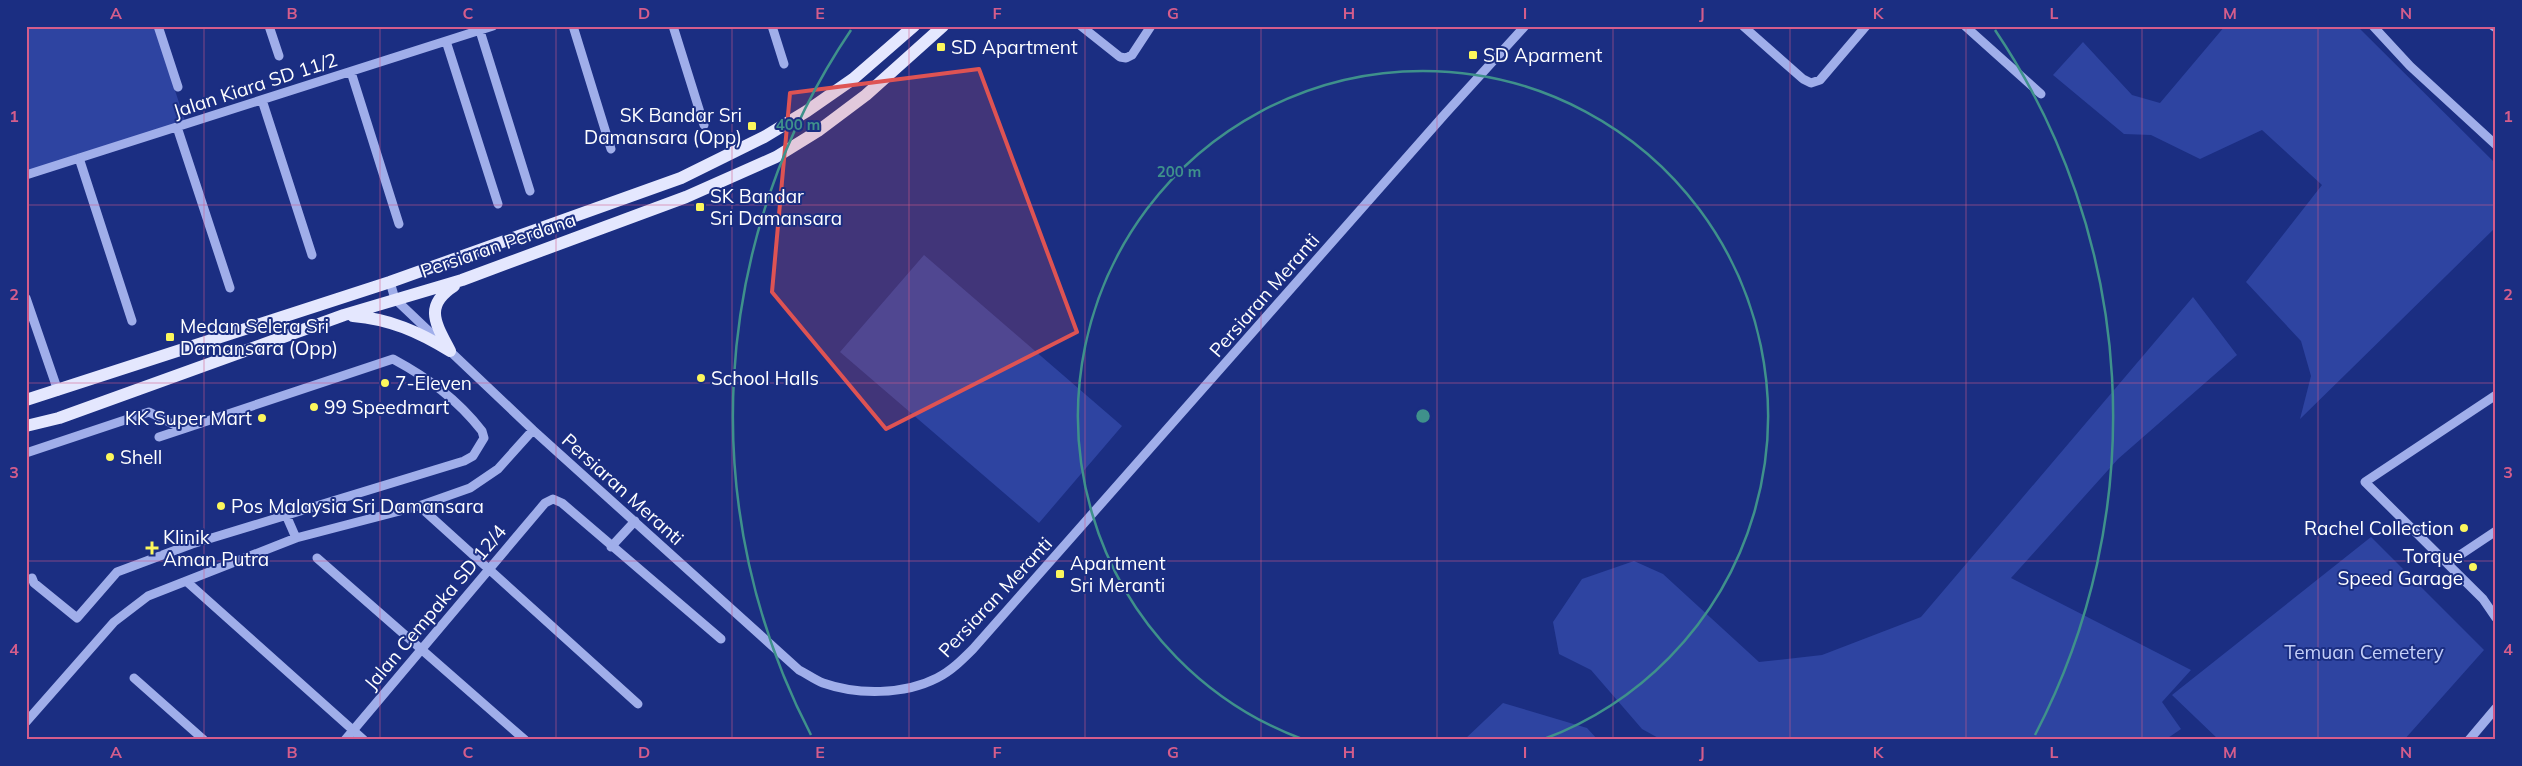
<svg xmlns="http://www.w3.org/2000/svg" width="2522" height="766" font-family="Mulish,sans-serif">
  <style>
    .green { fill: #2e44a1 }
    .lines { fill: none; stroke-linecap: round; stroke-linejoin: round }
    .minor { stroke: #a0aeea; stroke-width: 9 }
    .major { stroke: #e4e7fe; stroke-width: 12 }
    .marked { fill: #de5353; fill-opacity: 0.2; stroke: #de5353; stroke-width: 4; stroke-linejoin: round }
    .grid { fill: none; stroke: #d45d8c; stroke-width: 1; stroke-opacity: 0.55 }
    .ring { fill: none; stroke: #3f918b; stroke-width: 2.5 }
    .poi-dot { fill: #fcf75c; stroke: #1b2e82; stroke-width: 2 }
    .labels { text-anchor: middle; stroke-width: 4; stroke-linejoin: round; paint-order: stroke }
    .poi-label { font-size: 19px; fill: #fff; stroke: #1b2e82; text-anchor: start }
    .street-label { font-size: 19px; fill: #fff; stroke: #1b2e82 }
    .park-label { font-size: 19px; fill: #c4cff8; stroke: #1b2e82 }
    .centre { fill: #3f918b; stroke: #1b2e82; stroke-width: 2.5 }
    .ring-label { font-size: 15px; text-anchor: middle; font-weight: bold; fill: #3f918b; stroke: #1b2e82; stroke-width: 4; stroke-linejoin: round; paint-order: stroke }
    .neatline { fill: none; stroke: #d45d8c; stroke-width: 2 }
    .grid-label { font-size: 16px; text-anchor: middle; font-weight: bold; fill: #d45d8c }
  </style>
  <rect width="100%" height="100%" fill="#1b2e82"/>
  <path class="green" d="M 26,26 L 154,26 L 185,121 L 26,172 Z
    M 2225,26 L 2357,26 L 2496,164 L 2496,227 L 2300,419 L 2311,376 L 2301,341 L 2246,282 L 2322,185 L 2262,130 L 2200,159 L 2151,135 L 2124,134 L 2053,75 L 2083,42 L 2132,95 L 2160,103 Z
    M 924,255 L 1122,426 L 1039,523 L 840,352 Z
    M 2193,297 L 2237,355 L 2118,459 L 2011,578 L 2191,670 L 2162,702 L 2181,729 L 2165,740 L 1662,740 L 1642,729 L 1591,670 L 1559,654 L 1553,622 L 1582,579 L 1634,561 L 1663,574 L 1759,662 L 1822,655 L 1921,617 Z
    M 2371,537 L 2484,650 L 2404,740 L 2219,740 L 2172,695 Z
    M 1503,703 L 1587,728 L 1598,740 L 1464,740 Z"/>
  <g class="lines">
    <path class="minor" d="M 158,26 L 178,87
      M 269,26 L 279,56
      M 573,26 L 611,149
      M 673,26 L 704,125
      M 772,26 L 784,64
      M 1081,26 L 1120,57 L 1126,58 L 1132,55 L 1151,26
      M 1743,26 L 1803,79 L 1811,83 L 1820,80 L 1866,26
      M 1965,26 L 2041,94
      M 2373,26 L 2410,66 L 2496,145
      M 2493,26 L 2496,28
      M 480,31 L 530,191
      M 446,41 L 498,204
      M 351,72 L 399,224
      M 262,100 L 312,255
      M 177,127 L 230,288
      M 79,158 L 132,321
      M 26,175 L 493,26
      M 390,282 L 395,299 L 533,430 L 799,670 C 807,674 815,680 823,683 C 857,695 904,695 937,678 C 951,671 962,660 973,649 L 1445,114 L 1525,26
      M 26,298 L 58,391
      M 2496,395 L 2365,482 L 2483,599 L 2496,618
      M 26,453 L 149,412 L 181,428
      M 419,506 L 638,704
      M 286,515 L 296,538
      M 611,547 L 635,521
      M 317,558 L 525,740
      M 2448,563 L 2496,531
      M 32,578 L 34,583 L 77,618 L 117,572 L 192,544 L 464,461 L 473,456 L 484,438 L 482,431 C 457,399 428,378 393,359 L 159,437
      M 186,581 L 364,740
      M 134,678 L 204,740
      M 26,722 L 114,622 L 148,596 L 296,538 L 419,506 L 470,488 L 498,469 L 533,430
      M 345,740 L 545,503 L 553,499 L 562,503 L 721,639
      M 2469,740 L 2496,708"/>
    <path class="major" d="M 353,316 C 390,319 419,332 450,351
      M 450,351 C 436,324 423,306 454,286
      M 26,400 L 390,282 L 681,178 L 764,137 L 807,111 L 853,79 L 914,26
      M 26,426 L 59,418 L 344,315 L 462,280 L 686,197 L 776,157 L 818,131 L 866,95 L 943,26"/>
  </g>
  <path class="marked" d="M 979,69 L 1077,332 L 886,429 L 772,292 L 790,93 Z"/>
  <path class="grid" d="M 204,26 L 204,740M 380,26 L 380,740M 556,26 L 556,740M 732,26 L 732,740M 909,26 L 909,740M 1085,26 L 1085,740M 1261,26 L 1261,740M 1437,26 L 1437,740M 1613,26 L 1613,740M 1790,26 L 1790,740M 1966,26 L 1966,740M 2142,26 L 2142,740M 2318,26 L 2318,740M 26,205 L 2496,205M 26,383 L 2496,383M 26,561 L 2496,561"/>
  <g class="ring">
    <path d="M1302 739A345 345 0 1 1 1544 739"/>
    <path d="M811 735A690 690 0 0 1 851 30M1995 30A690 690 0 0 1 2035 735"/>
  </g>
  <g class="poi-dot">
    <rect x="936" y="42" width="10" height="10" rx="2.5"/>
    <rect x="1468" y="50" width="10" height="10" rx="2.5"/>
    <rect x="747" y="121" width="10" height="10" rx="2.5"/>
    <rect x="695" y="202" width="10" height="10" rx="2.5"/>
    <rect x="165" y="332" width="10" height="10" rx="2.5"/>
    <circle cx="701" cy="378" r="5"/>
    <circle cx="385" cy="383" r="5"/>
    <circle cx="314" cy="407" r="5"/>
    <circle cx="262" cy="418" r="5"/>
    <circle cx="110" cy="457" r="5"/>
    <circle cx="221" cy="506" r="5"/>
    <circle cx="2464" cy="528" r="5"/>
    <path d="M149.5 540.5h5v5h5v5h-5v5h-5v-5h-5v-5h5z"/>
    <circle cx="2473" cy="567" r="5"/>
    <rect x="1055" y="569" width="10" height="10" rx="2.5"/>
  </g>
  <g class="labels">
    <g class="poi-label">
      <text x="951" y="54">SD Apartment</text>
      <text x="1483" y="62">SD Aparment</text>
      <text x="742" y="122" text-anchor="end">SK Bandar Sri<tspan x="742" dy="22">Damansara (Opp)</tspan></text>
      <text x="710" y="203">SK Bandar<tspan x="710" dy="22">Sri Damansara</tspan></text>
      <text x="180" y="333">Medan Selera Sri<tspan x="180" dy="22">Damansara (Opp)</tspan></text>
      <text x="711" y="385">School Halls</text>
      <text x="395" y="390">7-Eleven</text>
      <text x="324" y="414">99 Speedmart</text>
      <text x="252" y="425" text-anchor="end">KK Super Mart</text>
      <text x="120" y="464">Shell</text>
      <text x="231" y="513">Pos Malaysia Sri Damansara</text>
      <text x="2454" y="535" text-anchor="end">Rachel Collection</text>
      <text x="163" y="544">Klinik<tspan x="163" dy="22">Aman Putra</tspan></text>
      <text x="2463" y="563" text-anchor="end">Torque<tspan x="2463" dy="22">Speed Garage</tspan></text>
      <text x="1070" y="570">Apartment<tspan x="1070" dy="22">Sri Meranti</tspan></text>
    </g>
    <g class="street-label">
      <text transform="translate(255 85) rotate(-18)" y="7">Jalan Kiara SD 11/2</text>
      <text transform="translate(498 245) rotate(-19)" y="7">Persiaran Perdana</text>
      <text transform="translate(1264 295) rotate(-49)" y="7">Persiaran Meranti</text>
      <text transform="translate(623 489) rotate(42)" y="7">Persiaran Meranti</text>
      <text transform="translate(995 597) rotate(-47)" y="7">Persiaran Meranti</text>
      <text transform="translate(435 607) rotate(-50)" y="7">Jalan Cempaka SD 12/4</text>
    </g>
    <g class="park-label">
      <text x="2364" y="659">Temuan Cemetery</text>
    </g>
  </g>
  <circle cx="1423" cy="416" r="8" class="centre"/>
  <g class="ring-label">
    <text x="798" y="130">400 m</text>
    <text x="1179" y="177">200 m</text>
  </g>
  <rect width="2522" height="766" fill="none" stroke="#1b2e82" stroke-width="55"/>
  <rect x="28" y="28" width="2466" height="710" class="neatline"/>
  <g class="grid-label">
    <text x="116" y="19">A</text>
    <text x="292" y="19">B</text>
    <text x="468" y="19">C</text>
    <text x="644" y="19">D</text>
    <text x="820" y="19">E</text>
    <text x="997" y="19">F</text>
    <text x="1173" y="19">G</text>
    <text x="1349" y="19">H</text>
    <text x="1525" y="19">I</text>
    <text x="1702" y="19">J</text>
    <text x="1878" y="19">K</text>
    <text x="2054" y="19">L</text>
    <text x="2230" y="19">M</text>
    <text x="2406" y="19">N</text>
    <text x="14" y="122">1</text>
    <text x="2508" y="122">1</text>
    <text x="14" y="300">2</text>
    <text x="2508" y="300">2</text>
    <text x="14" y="478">3</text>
    <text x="2508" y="478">3</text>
    <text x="14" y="655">4</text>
    <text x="2508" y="655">4</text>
    <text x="116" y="758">A</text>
    <text x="292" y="758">B</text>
    <text x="468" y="758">C</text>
    <text x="644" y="758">D</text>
    <text x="820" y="758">E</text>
    <text x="997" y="758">F</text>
    <text x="1173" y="758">G</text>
    <text x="1349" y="758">H</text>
    <text x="1525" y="758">I</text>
    <text x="1702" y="758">J</text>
    <text x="1878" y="758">K</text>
    <text x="2054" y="758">L</text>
    <text x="2230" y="758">M</text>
    <text x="2406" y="758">N</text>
  </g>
</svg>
